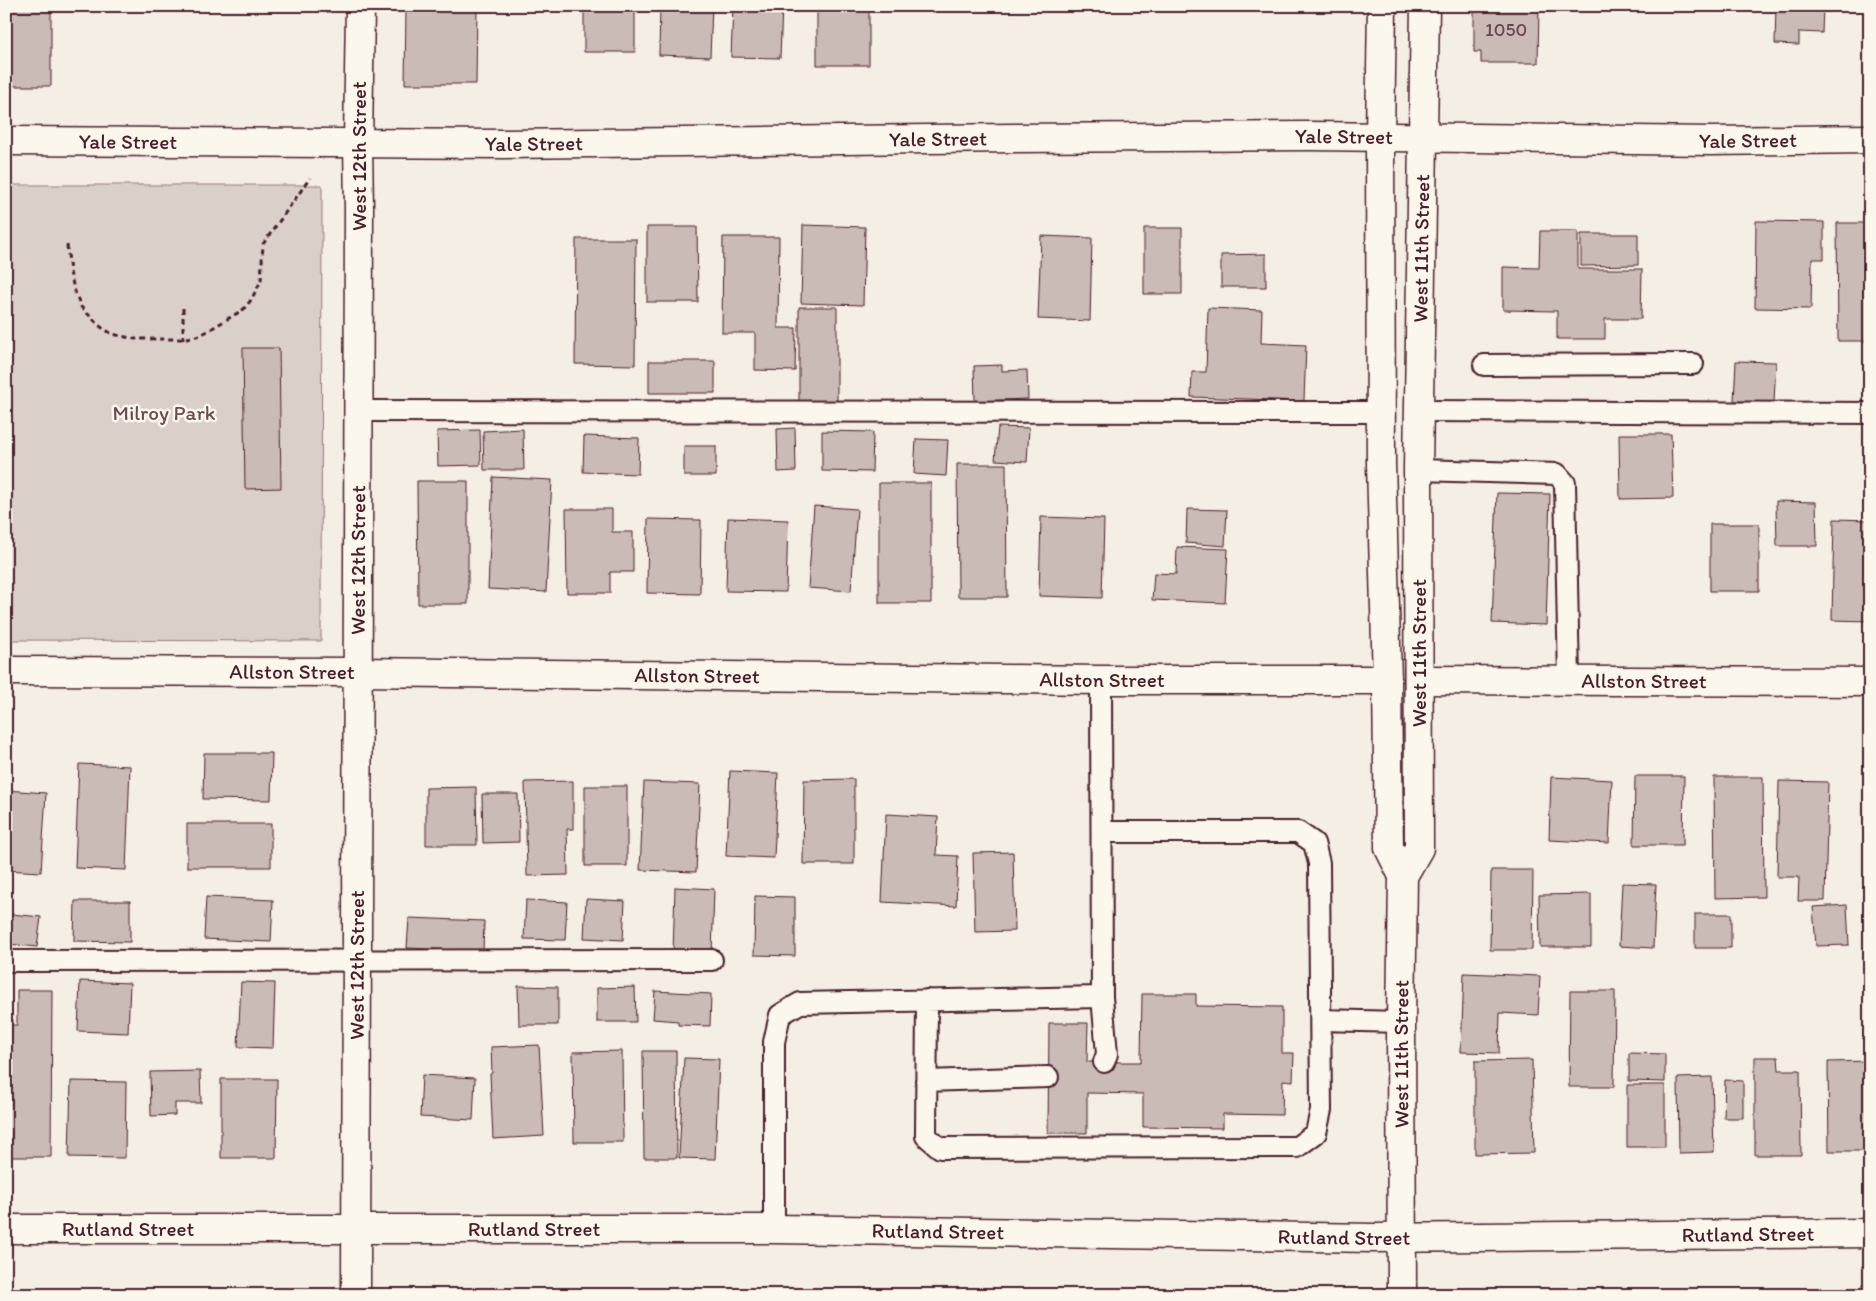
<svg xmlns="http://www.w3.org/2000/svg" width="1876" height="1301" font-family="Itim,sans-serif">
  <style>
    .green { fill: #dbd0c9; stroke: #92787a }
    .building { fill: #cabbb6; stroke: #4a1f2b }
    .lines { fill: none; stroke-linecap: round; stroke-linejoin: round }
    .lane-casing { stroke: #4a1f2b; stroke-width: 24 }
    .street-casing { stroke: #4a1f2b; stroke-width: 31 }
    .secondary-casing { stroke: #4a1f2b; stroke-width: 31 }
    .path { stroke: #4a1f2b; stroke-width: 3; stroke-dasharray: 5 4; stroke-linecap: butt }
    .lane { stroke: #fbf7ec; stroke-width: 20 }
    .street { stroke: #fbf7ec; stroke-width: 28 }
    .secondary { stroke: #fbf7ec; stroke-width: 28 }
    .labels { text-anchor: middle; stroke-width: 5; stroke-linejoin: round; paint-order: stroke }
    .number-label { font-size: 19px; fill: #6a464e }
    .street-label { font-size: 21px; fill: #4a1f2b; stroke: #fbf7ec }
    .park-label { font-size: 21px; fill: #6e4b52; stroke: #fbf7ec }
  </style>
  <rect width="100%" height="100%" fill="#f4eee4"/>
  <filter id="ink" filterUnits="userSpaceOnUse"><feTurbulence type="fractalNoise" baseFrequency=".02" numOctaves="2"/><feDisplacementMap in="SourceGraphic" scale="10" xChannelSelector="R" yChannelSelector="G"/><feConvolveMatrix kernelMatrix="1 2 1 2 8 2 1 2 1" color-interpolation-filters="sRGB"/></filter>
  <g filter="url(#ink)">
    <path class="green" d="M 6,185 L 322,185 L 321,641 L 6,640 Z"/>
    <path class="building" d="M 6,6 L 51,6 L 51,86 L 6,86 Z
      M 406,6 L 477,6 L 476,84 L 405,84 Z
      M 584,6 L 635,6 L 635,52 L 584,52 Z
      M 660,6 L 712,6 L 710,57 L 659,55 Z
      M 733,6 L 782,6 L 780,58 L 731,57 Z
      M 817,6 L 869,6 L 869,65 L 817,65 Z
      M 1042,6 L 1261,6 L 1258,8 L 1042,8 Z
      M 1474,6 L 1539,6 L 1538,63 L 1481,63 L 1481,52 L 1474,52 Z
      M 1776,6 L 1823,6 L 1822,33 L 1799,32 L 1799,45 L 1775,44 Z
      M 1756,221 L 1824,222 L 1824,259 L 1812,259 L 1811,309 L 1755,308 Z
      M 1837,223 L 1870,223 L 1870,341 L 1838,341 Z
      M 803,225 L 865,227 L 863,305 L 801,303 Z
      M 647,227 L 697,227 L 698,302 L 647,302 Z
      M 1144,228 L 1182,228 L 1182,294 L 1144,294 Z
      M 1540,231 L 1578,231 L 1578,269 L 1642,269 L 1641,319 L 1605,319 L 1605,339 L 1557,339 L 1557,311 L 1503,310 L 1503,267 L 1539,268 Z
      M 1581,234 L 1638,234 L 1638,265 L 1581,266 Z
      M 1041,236 L 1092,238 L 1090,321 L 1038,319 Z
      M 723,237 L 779,237 L 778,328 L 796,328 L 795,371 L 755,370 L 755,333 L 722,333 Z
      M 576,239 L 636,239 L 635,365 L 575,364 Z
      M 1266,254 L 1266,287 L 1221,287 L 1221,255 Z
      M 799,307 L 837,307 L 837,402 L 799,402 Z
      M 1208,308 L 1262,310 L 1261,343 L 1306,345 L 1304,401 L 1191,397 L 1192,372 L 1206,372 Z
      M 243,348 L 279,348 L 281,488 L 245,489 Z
      M 649,361 L 715,361 L 715,393 L 649,393 Z
      M 1736,361 L 1776,362 L 1774,402 L 1734,401 Z
      M 1002,365 L 1002,371 L 1027,370 L 1028,399 L 975,401 L 974,366 Z
      M 998,427 L 1029,428 L 1027,462 L 995,460 Z
      M 795,428 L 796,471 L 778,472 L 777,429 Z
      M 523,429 L 524,470 L 484,470 L 483,431 Z
      M 480,430 L 481,465 L 438,466 L 437,431 Z
      M 822,431 L 873,432 L 872,472 L 822,471 Z
      M 1619,434 L 1671,434 L 1673,498 L 1620,499 Z
      M 584,436 L 639,438 L 638,474 L 583,472 Z
      M 916,439 L 948,440 L 946,476 L 914,474 Z
      M 684,446 L 716,446 L 716,476 L 684,476 Z
      M 957,464 L 1006,464 L 1007,597 L 958,597 Z
      M 493,477 L 552,480 L 546,592 L 488,589 Z
      M 417,481 L 468,481 L 468,604 L 418,604 Z
      M 879,483 L 931,483 L 931,603 L 879,603 Z
      M 1497,493 L 1550,494 L 1546,625 L 1492,623 Z
      M 1776,501 L 1816,502 L 1817,546 L 1777,546 Z
      M 814,506 L 857,509 L 851,591 L 808,588 Z
      M 566,509 L 612,509 L 612,532 L 633,532 L 633,572 L 610,572 L 610,593 L 567,593 Z
      M 1187,509 L 1227,510 L 1225,546 L 1186,543 Z
      M 1041,517 L 1104,519 L 1102,598 L 1039,596 Z
      M 728,518 L 788,520 L 786,592 L 726,591 Z
      M 648,519 L 701,520 L 700,594 L 647,593 Z
      M 1834,519 L 1870,520 L 1870,621 L 1832,620 Z
      M 1710,524 L 1759,524 L 1759,591 L 1710,591 Z
      M 1177,547 L 1228,549 L 1225,603 L 1152,600 L 1154,573 L 1176,574 Z
      M 204,753 L 272,753 L 271,800 L 203,799 Z
      M 79,764 L 130,766 L 126,870 L 75,868 Z
      M 730,771 L 778,773 L 774,858 L 726,856 Z
      M 1635,776 L 1684,776 L 1683,845 L 1634,845 Z
      M 1551,777 L 1612,780 L 1609,843 L 1549,840 Z
      M 1714,777 L 1763,777 L 1764,897 L 1715,898 Z
      M 854,779 L 854,864 L 803,864 L 804,780 Z
      M 573,781 L 573,829 L 567,829 L 568,875 L 527,876 L 525,782 Z
      M 1779,781 L 1828,782 L 1825,901 L 1798,901 L 1799,877 L 1777,877 Z
      M 644,782 L 700,784 L 696,872 L 640,870 Z
      M 585,786 L 627,786 L 627,866 L 585,866 Z
      M 476,787 L 477,845 L 426,845 L 426,788 Z
      M 6,790 L 46,793 L 41,872 L 6,870 Z
      M 482,794 L 518,794 L 519,842 L 483,843 Z
      M 886,814 L 938,817 L 936,855 L 958,856 L 956,906 L 882,902 Z
      M 187,824 L 271,824 L 271,867 L 187,867 Z
      M 1013,852 L 1015,931 L 975,932 L 973,853 Z
      M 1491,870 L 1533,870 L 1532,950 L 1490,950 Z
      M 1622,883 L 1656,884 L 1653,948 L 1619,946 Z
      M 675,887 L 714,889 L 712,955 L 673,954 Z
      M 1591,894 L 1591,947 L 1540,947 L 1539,895 Z
      M 755,896 L 795,897 L 795,956 L 754,955 Z
      M 206,897 L 273,900 L 271,942 L 204,939 Z
      M 586,899 L 625,901 L 623,940 L 584,938 Z
      M 526,900 L 567,902 L 565,940 L 524,939 Z
      M 75,901 L 130,901 L 130,942 L 74,941 Z
      M 1847,905 L 1849,945 L 1816,946 L 1813,907 Z
      M 11,914 L 41,917 L 37,947 L 8,944 Z
      M 1695,914 L 1731,914 L 1731,948 L 1695,948 Z
      M 409,918 L 484,921 L 483,951 L 407,948 Z
      M 1464,973 L 1540,976 L 1538,1015 L 1500,1013 L 1499,1053 L 1461,1052 Z
      M 80,981 L 130,983 L 128,1033 L 78,1031 Z
      M 241,982 L 275,983 L 273,1048 L 238,1047 Z
      M 518,986 L 558,987 L 558,1025 L 519,1025 Z
      M 635,987 L 636,1022 L 597,1022 L 597,988 Z
      M 17,990 L 52,990 L 51,1157 L 6,1157 L 6,1025 L 17,1025 Z
      M 655,991 L 711,994 L 710,1026 L 678,1025 L 678,1021 L 653,1019 Z
      M 1570,991 L 1615,991 L 1614,1087 L 1569,1087 Z
      M 1142,994 L 1196,994 L 1196,1006 L 1282,1007 L 1282,1053 L 1294,1053 L 1293,1081 L 1283,1080 L 1282,1115 L 1223,1114 L 1223,1128 L 1143,1127 L 1143,1094 L 1087,1093 L 1087,1133 L 1048,1133 L 1049,1023 L 1088,1023 L 1087,1062 L 1141,1062 Z
      M 539,1045 L 544,1136 L 493,1139 L 490,1074 L 492,1073 L 491,1047 Z
      M 622,1051 L 623,1142 L 574,1142 L 573,1052 Z
      M 643,1051 L 676,1051 L 677,1158 L 644,1158 Z
      M 1629,1053 L 1665,1054 L 1665,1082 L 1629,1081 Z
      M 1755,1057 L 1778,1057 L 1779,1070 L 1800,1070 L 1801,1155 L 1755,1155 Z
      M 684,1058 L 719,1059 L 715,1159 L 679,1158 Z
      M 1532,1060 L 1534,1153 L 1475,1154 L 1475,1061 Z
      M 1870,1061 L 1870,1151 L 1829,1151 L 1828,1062 Z
      M 200,1071 L 201,1103 L 175,1103 L 175,1115 L 151,1116 L 150,1072 Z
      M 422,1075 L 475,1078 L 473,1120 L 420,1117 Z
      M 1712,1077 L 1714,1152 L 1679,1153 L 1678,1078 Z
      M 221,1079 L 277,1079 L 276,1158 L 221,1158 Z
      M 1725,1080 L 1743,1081 L 1743,1118 L 1724,1118 Z
      M 71,1081 L 126,1082 L 125,1158 L 69,1157 Z
      M 1627,1085 L 1665,1085 L 1665,1147 L 1627,1147 Z"/>
    <g class="lines">
      <defs>
        <path id="lane" d="M 1484,365 L 1693,364
          M 359,411 L 1381,412
          M 1419,411 L 1870,413
          M 1418,470 L 1557,474 L 1565,483 L 1569,681
          M 1101,680 L 1102,997 L 1107,1054 L 1104,1062
          M 6,961 L 712,960
          M 927,1000 L 926,1136 L 940,1148 L 1297,1147 L 1316,1133 L 1321,1110 L 1319,863 L 1314,843 L 1298,832 L 1102,832
          M 1321,1020 L 1401,1022
          M 926,1081 L 1048,1077
          M 774,1229 L 774,1042 L 780,1015 L 800,1003 L 1102,997"/>
        <g id="street">
          <path id="s1" d="M 6,671 L 358,672 L 1101,680 L 1387,680"/>
          <path id="s2" d="M 1419,680 L 1870,682"/>
          <path id="s3" d="M 6,1229 L 774,1229 L 1374,1238 L 1870,1233"/>
          <path id="s4" d="M 356,1295 L 359,209 L 358,144 L 360,6"/>
        </g>
        <g id="secondary">
          <path d="M 1382,6 L 1380,137 L 1381,464 L 1387,680 L 1389,848 L 1403,876"/>
          <path id="s5" d="M 6,141 L 505,144 L 1015,138 L 1310,136 L 1711,141 L 1870,139"/>
          <path id="s6" d="M 1402,1295 L 1401,1022 L 1403,876 L 1419,848 L 1418,470 L 1425,6"/>
        </g>
      </defs>
      <use href="#lane" class="lane-casing"/>
      <use href="#street" class="street-casing"/>
      <use href="#secondary" class="secondary-casing"/>
      <path class="path" d="M 67,245 L 70,272 L 74,289 L 81,307 L 101,327 L 112,334 L 135,339 L 183,339 L 201,335 L 244,309 L 251,300 L 261,281 L 263,244 L 310,178
        M 183,308 L 183,339"/>
      <use href="#lane" class="lane"/>
      <use href="#street" class="street"/>
      <use href="#secondary" class="secondary"/>
    </g>
  </g>
  <g class="labels">
    <g class="number-label">
      <text x="1506" y="36">1050</text>
    </g>
    <g class="street-label">
      <text dy="7" stroke="none"><textPath href="#s5" startOffset="1338">Yale Street</textPath></text>
      <text dy="7" stroke="none"><textPath href="#s5" startOffset="932">Yale Street</textPath></text>
      <text dy="7" stroke="none"><textPath href="#s5" startOffset="1742">Yale Street</textPath></text>
      <text dy="7" stroke="none"><textPath href="#s5" startOffset="122">Yale Street</textPath></text>
      <text dy="7" stroke="none"><textPath href="#s5" startOffset="528">Yale Street</textPath></text>
      <text transform="translate(359 156) rotate(-90)" y="7">West 12th Street</text>
      <text dy="7" stroke="none"><textPath href="#s6" startOffset="1051">West 11th Street</textPath></text>
      <text dy="7" stroke="none"><textPath href="#s4" startOffset="735">West 12th Street</textPath></text>
      <text transform="translate(1419 653) rotate(-90)" y="7">West 11th Street</text>
      <text dy="7" stroke="none"><textPath href="#s1" startOffset="286">Allston Street</textPath></text>
      <text dy="7" stroke="none"><textPath href="#s1" startOffset="691">Allston Street</textPath></text>
      <text dy="7" stroke="none"><textPath href="#s1" startOffset="1096">Allston Street</textPath></text>
      <text dy="7" stroke="none"><textPath href="#s2" startOffset="225">Allston Street</textPath></text>
      <text dy="7" stroke="none"><textPath href="#s4" startOffset="330">West 12th Street</textPath></text>
      <text dy="7" stroke="none"><textPath href="#s6" startOffset="241">West 11th Street</textPath></text>
      <text dy="7" stroke="none"><textPath href="#s3" startOffset="122">Rutland Street</textPath></text>
      <text dy="7" stroke="none"><textPath href="#s3" startOffset="528">Rutland Street</textPath></text>
      <text dy="7" stroke="none"><textPath href="#s3" startOffset="932">Rutland Street</textPath></text>
      <text dy="7" stroke="none"><textPath href="#s3" startOffset="1742">Rutland Street</textPath></text>
      <text dy="7" stroke="none"><textPath href="#s3" startOffset="1338">Rutland Street</textPath></text>
    </g>
    <g class="park-label">
      <text x="164" y="420">Milroy Park</text>
    </g>
  </g>
  <rect width="1876" height="1301" fill="none" stroke="#fbf7ec" stroke-width="25"/>
  <rect x="12" y="12" width="1851" height="1276" fill="none" stroke="#4a1f2b" stroke-width="2" filter="url(#ink)"/>
</svg>
